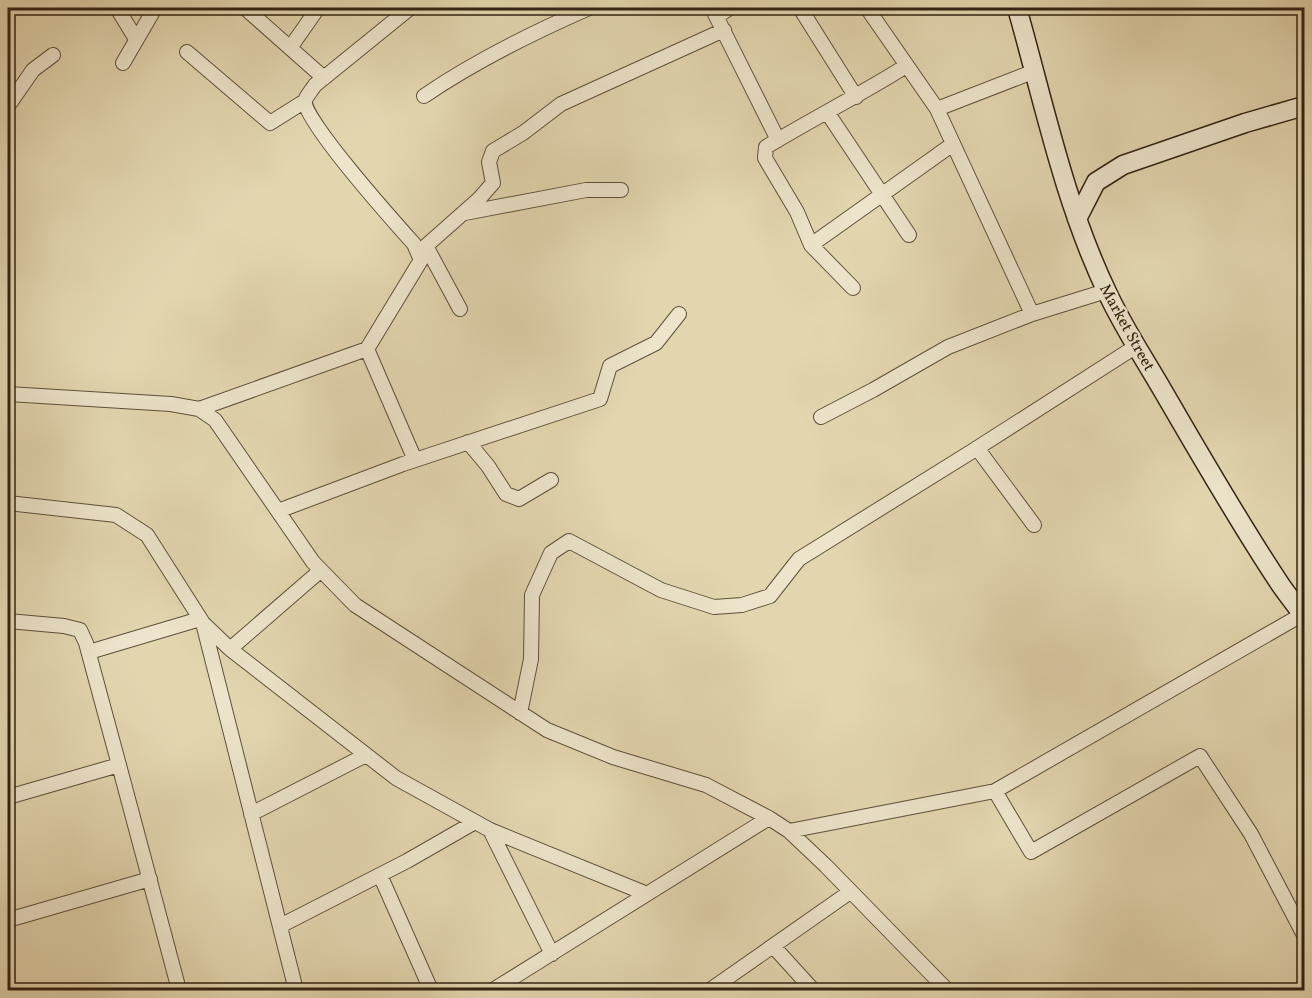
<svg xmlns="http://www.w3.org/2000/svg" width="1312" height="998" font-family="Vollkorn,serif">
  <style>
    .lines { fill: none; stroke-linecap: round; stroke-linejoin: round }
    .street-casing { stroke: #5e503b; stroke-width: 16 }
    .secondary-casing { stroke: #322314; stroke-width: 21 }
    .street { stroke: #ede4cb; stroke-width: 14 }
    .secondary { stroke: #ede4cb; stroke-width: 18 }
    .labels { text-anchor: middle; stroke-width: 5; stroke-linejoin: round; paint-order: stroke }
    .street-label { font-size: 16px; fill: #322314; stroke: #ede4cb }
  </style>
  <rect width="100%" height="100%" fill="#e3d6af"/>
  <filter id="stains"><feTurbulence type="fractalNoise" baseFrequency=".00333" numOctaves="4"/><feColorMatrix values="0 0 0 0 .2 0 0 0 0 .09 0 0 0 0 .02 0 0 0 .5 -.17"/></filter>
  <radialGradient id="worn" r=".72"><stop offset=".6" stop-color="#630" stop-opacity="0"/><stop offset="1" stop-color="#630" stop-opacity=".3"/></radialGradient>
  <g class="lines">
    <defs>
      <path id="street" d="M 117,8 L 136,39
        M 245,8 L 324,78
        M 712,8 L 778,140
        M 800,8 L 856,97
        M 867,8 L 937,109 L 1032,314 L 1106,291
        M 717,16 L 730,8
        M 290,48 L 318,8
        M 187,52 L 270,123 L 305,101
        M 123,63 L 155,8
        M 424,96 C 475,61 532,33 589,8
        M 8,106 L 33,70 L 53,55
        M 937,109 L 1035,71
        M 827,112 L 909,235
        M 465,213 L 586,190 L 621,190
        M 811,245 L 953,144
        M 426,246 L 460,309
        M 418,253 L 479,199 L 493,183 L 489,162 L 493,151 L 523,133 L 561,104 L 724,30
        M 853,288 L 811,245 L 797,212 L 765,158 L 766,147 C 812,119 860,95 906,66
        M 367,349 L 415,460
        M 8,394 L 171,404 L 199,409 L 215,420 L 313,562 L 355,605 L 547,730 L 613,757 L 706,785 L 769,818 L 789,831 L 826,866 L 947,990
        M 199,409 L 367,349 L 421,260 L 414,244 C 397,225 302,119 305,101 C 306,96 312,90 315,85 L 410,8
        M 821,417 L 873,390 L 948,347 L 1032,314
        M 468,442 L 488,466 L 506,494 L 519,499 L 551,480
        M 977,448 L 1034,525
        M 8,503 L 116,515 L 147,535 L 203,623 L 230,649 L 396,778 L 490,830 L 647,894
        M 278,511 L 403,464 L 600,399 L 610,366 L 656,343 L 679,314
        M 8,621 L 64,626 L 80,630 L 86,643 L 119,765
        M 203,623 L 296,990
        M 230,649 L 320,571
        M 89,652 L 200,619
        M 520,713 L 531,659 L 532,595 L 551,553 L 569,541 L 661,590 L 714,607 L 742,605 L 770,596 L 799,559 L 971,452 L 1135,347
        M 995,791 L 1031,852 L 1200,756 L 1251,834 L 1304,935
        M 8,797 L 119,765 L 179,990
        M 251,814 L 366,755
        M 490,830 L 552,954
        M 789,831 L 995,791 L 1303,614
        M 380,875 L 431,990
        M 8,920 L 150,879
        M 280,926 L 407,861 L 475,822
        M 773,946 L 813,990
        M 493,990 L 769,818
        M 710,990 L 850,892"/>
      <path id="secondary" d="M 1017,8 C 1044,103 1064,202 1107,292 C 1123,327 1144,358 1163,391 C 1201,456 1238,521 1280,584 C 1288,596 1297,606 1304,617
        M 1077,219 L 1096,182 L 1123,165 L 1245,123 L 1304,106"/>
    </defs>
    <use href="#street" class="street-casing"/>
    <use href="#secondary" class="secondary-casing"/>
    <use href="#street" class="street"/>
    <use href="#secondary" class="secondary"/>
  </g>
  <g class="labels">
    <g class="street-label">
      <text transform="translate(1128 327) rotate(61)" y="6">Market Street</text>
    </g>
  </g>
  <rect width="1312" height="998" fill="none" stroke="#e3d6af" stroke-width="30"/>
  <rect x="9" y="9" width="1294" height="980" fill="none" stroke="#322314" stroke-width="3"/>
  <rect x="15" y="15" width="1282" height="968" fill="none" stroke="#322314" stroke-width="1.5"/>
  <rect width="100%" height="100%" filter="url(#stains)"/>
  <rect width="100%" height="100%" fill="url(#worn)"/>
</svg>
